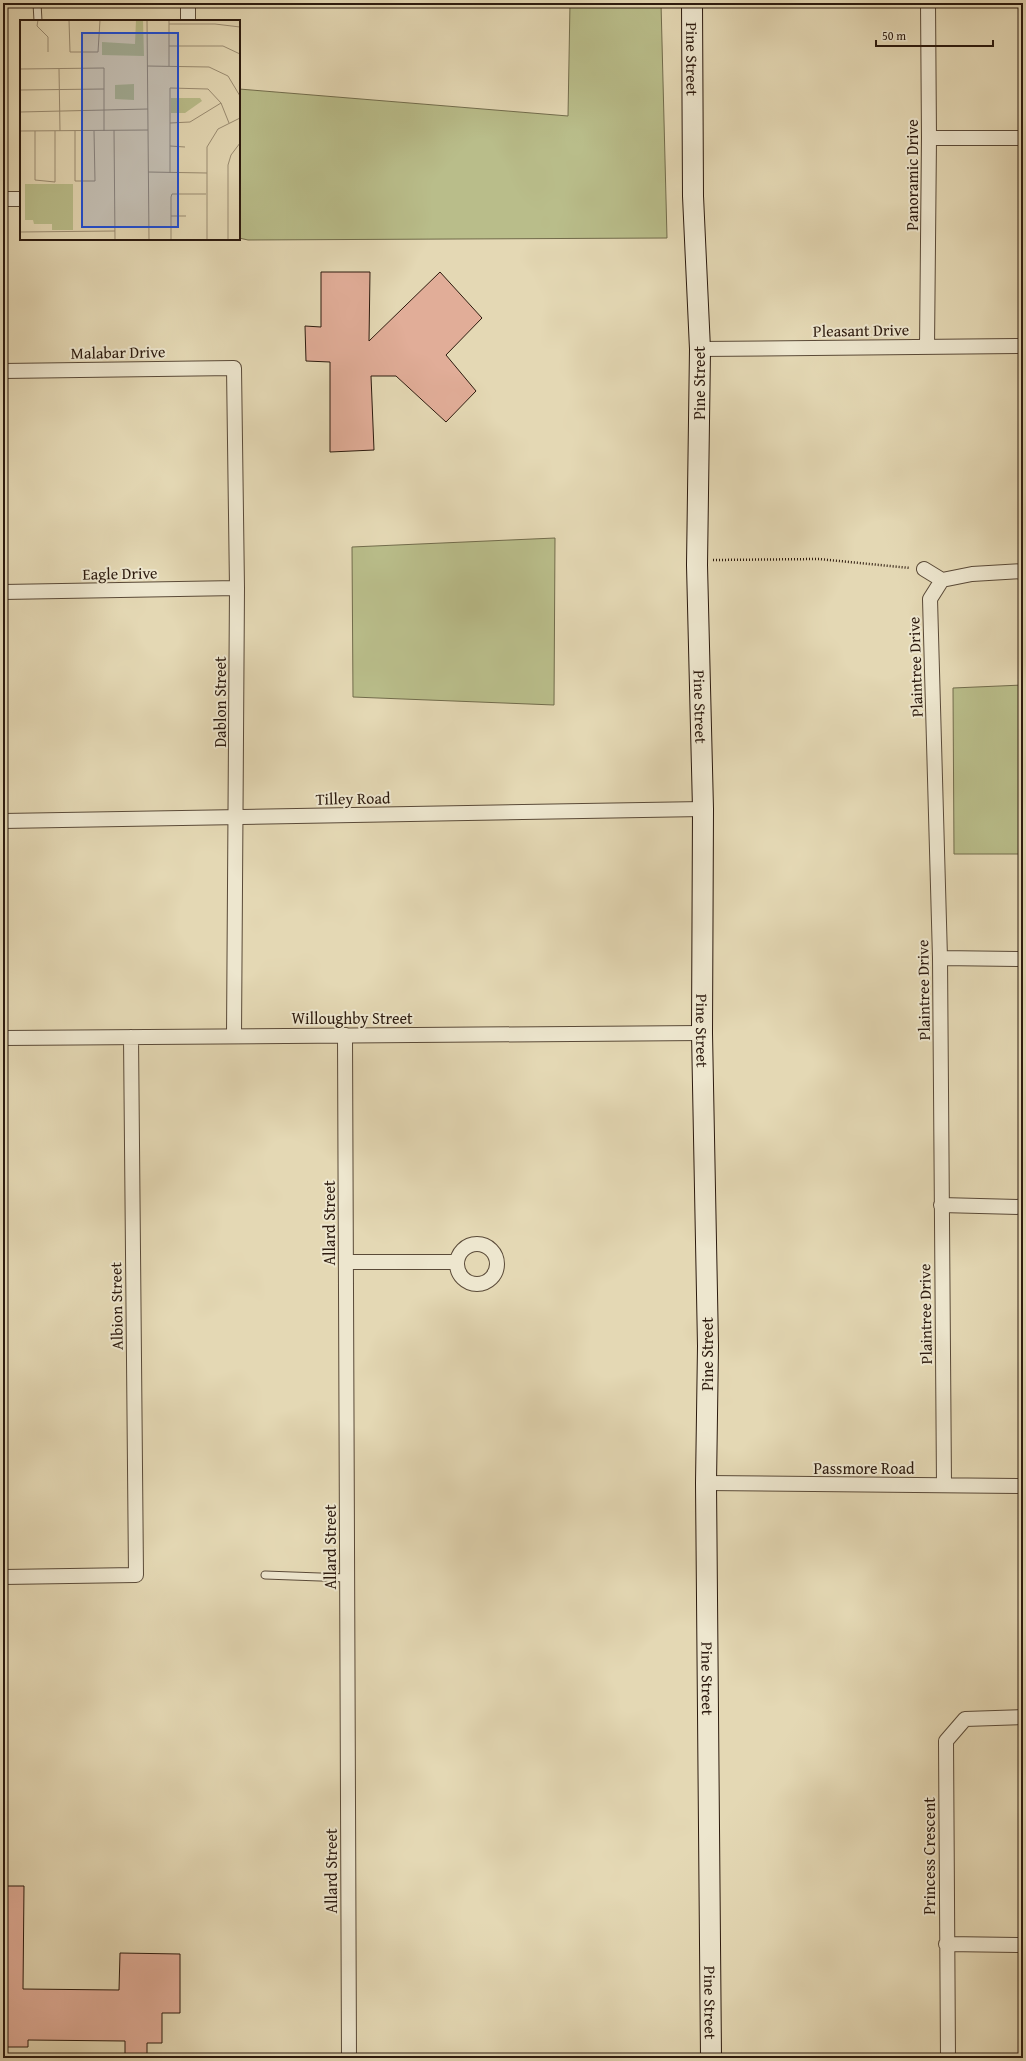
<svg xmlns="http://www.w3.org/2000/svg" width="1026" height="2061" font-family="'Gentium Book Plus',serif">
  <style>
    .green { fill: #b9bd8a; stroke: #726c4c }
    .building { fill: #e1ad98; stroke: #2c1a0e }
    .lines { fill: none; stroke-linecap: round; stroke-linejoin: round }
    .lane-casing { stroke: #5a4a38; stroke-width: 9 }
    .street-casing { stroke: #5a4a38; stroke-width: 16 }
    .secondary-casing { stroke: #2c1a0e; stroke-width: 22 }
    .path { stroke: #2c1a0e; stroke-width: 2.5; stroke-dasharray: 1 2; stroke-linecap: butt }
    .lane { stroke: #ede6ce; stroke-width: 7 }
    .street { stroke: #ede6ce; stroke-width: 14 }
    .secondary { stroke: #ede6ce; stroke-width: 20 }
    .labels { text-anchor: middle; stroke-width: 4; stroke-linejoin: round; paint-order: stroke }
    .street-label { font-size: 16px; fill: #2c1a0e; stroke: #ede6ce }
    .inset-road { fill: none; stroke: #9a8c72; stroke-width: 1 }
    .view { fill: #1d4ed8; fill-opacity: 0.15; stroke: #1d4ed8; stroke-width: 2 }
    .inset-edge { fill: none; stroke: #2c1a0e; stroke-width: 2 }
  </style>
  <rect width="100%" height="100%" fill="#e4d8b4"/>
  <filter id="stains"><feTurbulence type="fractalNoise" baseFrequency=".005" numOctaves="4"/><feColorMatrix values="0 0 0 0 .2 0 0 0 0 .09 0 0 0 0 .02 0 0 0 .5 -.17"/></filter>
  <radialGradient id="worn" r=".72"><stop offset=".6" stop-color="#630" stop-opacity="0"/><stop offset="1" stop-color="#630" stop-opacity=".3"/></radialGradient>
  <path class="green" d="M 570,3 L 661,3 L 667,238 L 248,240 L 239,238 L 239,89 L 568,116 Z
    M 555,538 L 554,705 L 353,697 L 352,547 Z
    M 1023,685 L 1023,854 L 954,854 L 953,688 Z"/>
  <path class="building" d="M 321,272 L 370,272 L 369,341 L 440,272 L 482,318 L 446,355 L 476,391 L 446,422 L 396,376 L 371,376 L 374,450 L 330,452 L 330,362 L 306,361 L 305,326 L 321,327 Z
    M 3,1886 L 24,1886 L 23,1989 L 119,1990 L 120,1953 L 180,1954 L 180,2013 L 162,2013 L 162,2043 L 147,2043 L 147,2055 L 125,2055 L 125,2041 L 28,2040 L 28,2047 L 3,2047 Z"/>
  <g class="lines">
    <defs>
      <path id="lane" d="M 37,3 L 38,21
        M 265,1575 L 347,1578"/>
      <path id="street" d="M 188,3 L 188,21
        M 929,138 L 1023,138
        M 3,199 L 21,199
        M 927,347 L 929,138 L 928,3
        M 700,349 L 1023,346
        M 3,371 L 234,368 L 237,588 L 234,1036
        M 924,569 L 942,580
        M 3,592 L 237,588
        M 3,821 L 703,809
        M 940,958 L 1023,959
        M 345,1035 L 349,2058
        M 3,1038 L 702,1033
        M 941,1205 L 1023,1207
        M457 1264a20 20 0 1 1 40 0a20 20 0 1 1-40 0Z
        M 346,1262 L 457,1262
        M 706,1483 L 1023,1486
        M 944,1485 L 940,958 L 930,599 L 942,580 L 972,574 L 1023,571
        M 3,1577 L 136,1575 L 131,1037
        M 946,1944 L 1023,1945
        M 948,2058 L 946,1741 L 965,1719 L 1023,1717"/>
      <g id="secondary">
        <path id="s1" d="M 692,3 L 693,196 L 700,349 L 697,565 L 703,809 L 702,1033 L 708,1346 L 706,1483 L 711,2058"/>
      </g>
    </defs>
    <use href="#lane" class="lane-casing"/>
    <use href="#street" class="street-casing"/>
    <use href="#secondary" class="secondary-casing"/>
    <path class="path" d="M 627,3 L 676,5
      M 713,560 L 819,559 L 910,568"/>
    <use href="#lane" class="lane"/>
    <use href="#street" class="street"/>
    <use href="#secondary" class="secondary"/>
  </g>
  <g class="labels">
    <g class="street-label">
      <text dy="6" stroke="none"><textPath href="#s1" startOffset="56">Pine Street</textPath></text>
      <text transform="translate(912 175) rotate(-90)" y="6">Panoramic Drive</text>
      <text transform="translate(861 330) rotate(-1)" y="6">Pleasant Drive</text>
      <text transform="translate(118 352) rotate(-1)" y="6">Malabar Drive</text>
      <text transform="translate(699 383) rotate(-90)" y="6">Pine Street</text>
      <text transform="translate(120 573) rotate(-1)" y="6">Eagle Drive</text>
      <text transform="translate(915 667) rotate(-92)" y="6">Plaintree Drive</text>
      <text transform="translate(220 702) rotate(-90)" y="6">Dablon Street</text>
      <text dy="6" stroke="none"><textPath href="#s1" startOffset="704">Pine Street</textPath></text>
      <text transform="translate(353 798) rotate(-1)" y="6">Tilley Road</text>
      <text transform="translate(923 990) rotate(-91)" y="6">Plaintree Drive</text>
      <text x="352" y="1024">Willoughby Street</text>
      <text dy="6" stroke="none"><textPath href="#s1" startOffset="1028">Pine Street</textPath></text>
      <text transform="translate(329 1223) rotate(-90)" y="6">Allard Street</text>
      <text transform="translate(116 1306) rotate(-91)" y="6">Albion Street</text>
      <text transform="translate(925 1314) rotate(-91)" y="6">Plaintree Drive</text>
      <text transform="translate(707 1354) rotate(-90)" y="6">Pine Street</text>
      <text x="864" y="1474">Passmore Road</text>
      <text transform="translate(330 1547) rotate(-90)" y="6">Allard Street</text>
      <text dy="6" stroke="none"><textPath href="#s1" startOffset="1676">Pine Street</textPath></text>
      <text transform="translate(929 1856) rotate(-90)" y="6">Princess Crescent</text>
      <text transform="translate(331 1871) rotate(-90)" y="6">Allard Street</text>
      <text dy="6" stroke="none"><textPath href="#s1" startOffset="2000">Pine Street</textPath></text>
    </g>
  </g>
  <g transform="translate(20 20)">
    <rect width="220" height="220" fill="#e4d8b4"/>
    <path d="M 116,0 L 123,0 L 124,36 L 82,35 L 82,22 L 115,24 ZM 114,64 L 114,80 L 95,79 L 95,65 ZM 151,78 L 180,78 L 182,81 L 165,93 L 151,93 ZM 5,164 L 53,164 L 53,210 L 32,210 L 32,204 L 14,204 L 13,200 L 5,200 Z" fill="#b9bd8a"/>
    <path class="inset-road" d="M 18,0 L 17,6 L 28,17 L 28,32M 49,0 L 50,32 L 78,32 L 80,0M 127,0 L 129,220M 149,0 L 149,46M 149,4 L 195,4 L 220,7M 149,26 L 203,26 L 220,34M 127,46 L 189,47 L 208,56 L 220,76M 0,49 L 84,48 L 84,111M 39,49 L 40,111M 0,70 L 84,69M 0,92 L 128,89M 150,103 L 170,102 L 201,83M 94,110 L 95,220M 0,111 L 128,110M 15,111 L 15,160 L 35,162 L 35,111M 55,111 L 55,161 L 75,161 L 74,111M 150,126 L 165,127M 128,152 L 187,153M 150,153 L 150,68 L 188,69 L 201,83 L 209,103M 151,196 L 166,196M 0,212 L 95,211M 151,220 L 151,177 L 152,174 L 186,174M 187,220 L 187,127 L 198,109 L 220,98M 208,220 L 208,145 L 211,135 L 220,123"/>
    <path class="view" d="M 62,13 L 158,13 L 158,207 L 62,207 Z"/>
    <rect width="220" height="220" class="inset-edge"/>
  </g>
  <rect width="1026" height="2061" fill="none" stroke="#e4d8b4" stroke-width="16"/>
  <rect x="4" y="4" width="1018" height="2053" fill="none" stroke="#2c1a0e" stroke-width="2"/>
  <rect x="8" y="8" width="1010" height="2045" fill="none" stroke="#2c1a0e"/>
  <path d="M876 40v6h117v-6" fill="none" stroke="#2c1a0e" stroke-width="2"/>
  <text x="882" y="40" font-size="12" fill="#2c1a0e" stroke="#ede6ce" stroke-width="3" paint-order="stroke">50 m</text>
  <rect width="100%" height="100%" filter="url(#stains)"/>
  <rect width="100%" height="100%" fill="url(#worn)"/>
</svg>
